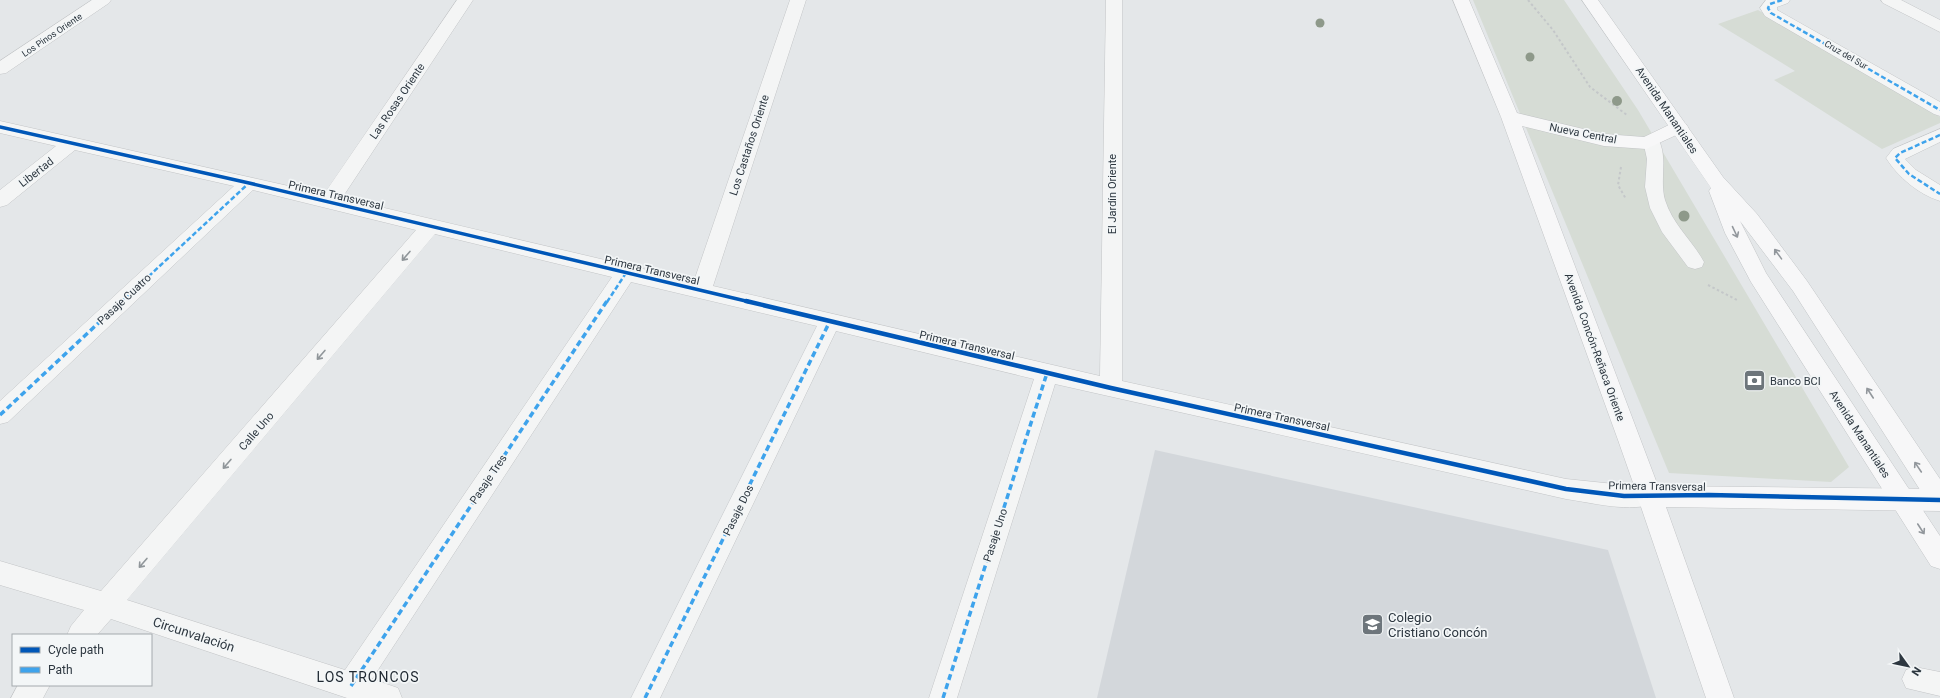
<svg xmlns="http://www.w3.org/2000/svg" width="1940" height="698" font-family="Roboto,sans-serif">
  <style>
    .built { fill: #d3d7db }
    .green { fill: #d6dcd5 }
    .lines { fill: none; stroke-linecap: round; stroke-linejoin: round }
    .lane-casing { stroke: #c3c5c7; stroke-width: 1 }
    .street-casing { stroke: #c3c5c7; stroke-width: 1 }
    .secondary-casing { stroke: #c3c5c7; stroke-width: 1 }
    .primary-casing { stroke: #c1c4c6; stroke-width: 1 }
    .path { stroke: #c4c7c9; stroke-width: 2; stroke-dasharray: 2.5 2.5; stroke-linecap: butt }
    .lane { fill: #f4f5f5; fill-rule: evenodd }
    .street { fill: #f4f5f5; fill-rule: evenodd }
    .secondary { fill: #f7f7f8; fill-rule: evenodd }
    .primary { fill: #f7f7f8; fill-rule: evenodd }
    .quiet-far1 { stroke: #3ea3ec; stroke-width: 2.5; stroke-dasharray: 5 2.5; stroke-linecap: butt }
    .quiet { stroke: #3ea3ec; stroke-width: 3.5; stroke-dasharray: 6 3.5; stroke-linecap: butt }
    .cycleway-far1-casing { stroke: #f3f6f7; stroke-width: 5.5 }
    .cycleway-casing { stroke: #f3f6f7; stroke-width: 7 }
    .cycleway-far1 { stroke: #0057b8; stroke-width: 3.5 }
    .cycleway { stroke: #0057b8; stroke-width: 4.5 }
    .tree { fill: #8e998a }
    .oneway { stroke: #92979c }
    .oneway2 { stroke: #90969a }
    .labels { text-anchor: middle; stroke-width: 3.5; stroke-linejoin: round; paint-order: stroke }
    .far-street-label { font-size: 9px; fill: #2d3740; stroke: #f3f6f7 }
    .street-label { font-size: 11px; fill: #2d3740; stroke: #f3f6f7 }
    .poi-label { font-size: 11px; fill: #2d3740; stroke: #f3f6f7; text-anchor: start }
    .near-poi-label { font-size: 13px; fill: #2d3740; stroke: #f3f6f7; text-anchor: start }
    .near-street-label { font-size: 13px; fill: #2d3740; stroke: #f3f6f7 }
    .near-neighbourhood-label { font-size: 14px; letter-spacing: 1px; fill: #1f2831; stroke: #f3f6f7 }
  </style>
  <rect width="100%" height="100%" fill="#e4e7e9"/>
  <path class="built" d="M 1155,450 L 1608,550 L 1656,698 L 1097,698 Z"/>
  <path class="green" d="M 1473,0 L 1564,0 L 1638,110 L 1849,467 L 1831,482 L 1669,473 Z
    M 1758,10 L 1940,117 L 1940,123 L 1882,149 L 1774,80 L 1795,71 L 1718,24 Z"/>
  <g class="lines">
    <defs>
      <path id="lane" d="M 1651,136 L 1657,137 C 1669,156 1659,179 1665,200 C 1673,225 1692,240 1704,262 L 1702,267 L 1695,269 L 1688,267 L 1662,232 L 1650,208 L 1645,187 L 1647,159 L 1643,141 L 1645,137 Z
        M 1915,667 L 1940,672 L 1940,696 L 1906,688 L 1902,679 L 1906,670 Z"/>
      <path id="street" d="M 92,0 L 111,0 L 109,3 L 6,73 L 0,74 L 0,61 Z
        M 457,0 L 473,0 L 342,198 L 694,281 L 790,0 L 806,0 L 713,286 L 1100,376 L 1106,0 L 1122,0 L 1122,381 L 1566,479 L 1624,485 L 1648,485 L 1657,489 L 1660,496 L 1657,503 C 1630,513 1594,503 1566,499 L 1055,384 L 957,698 L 929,698 L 1034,379 L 836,331 L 660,698 L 631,698 L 817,326 L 631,282 L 372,679 L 398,688 L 402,698 L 347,698 L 111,619 L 97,635 L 67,635 L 71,626 L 84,610 L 0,585 L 0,561 L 101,591 L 416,230 L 253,190 L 8,422 L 0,424 L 0,401 L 234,186 L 75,150 L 7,205 L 0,207 L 0,190 L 56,146 L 0,133 L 0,121 L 324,194 ZM 435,234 L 612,277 L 345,670 L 127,600 Z
        M 1766,0 L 1790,0 L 1788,3 L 1777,7 L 1777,10 L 1940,102 L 1940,116 L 1934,114 L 1765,16 L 1760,8 Z
        M 1881,0 L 1901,0 L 1940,20 L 1940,32 L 1883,3 Z
        M 1940,129 L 1940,142 L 1905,159 L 1916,170 L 1940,185 L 1940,201 C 1918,194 1898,177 1886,158 L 1893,149 Z
        M 18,685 L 50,685 L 43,698 L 11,698 Z"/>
      <path id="secondary" d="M 1453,0 L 1469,0 L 1517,113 L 1604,134 L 1644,137 L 1673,123 L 1679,121 L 1685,123 L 1688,127 L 1685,131 L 1646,149 L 1604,146 L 1522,126 L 1658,486 L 1940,489 L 1940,511 L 1666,507 L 1734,698 L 1706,698 L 1640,504 L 1636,496 L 1637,494 L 1618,440 L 1501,117 Z"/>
      <path id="primary" d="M 1582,0 L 1598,0 L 1723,177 L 1757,214 L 1807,281 L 1940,479 L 1940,510 L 1931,507 L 1793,291 L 1740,221 L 1766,273 L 1940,536 L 1940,569 L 1931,566 L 1751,282 L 1725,233 L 1709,191 L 1711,188 Z"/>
    </defs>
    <use href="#lane" class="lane-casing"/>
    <use href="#street" class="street-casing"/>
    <use href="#secondary" class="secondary-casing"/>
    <use href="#primary" class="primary-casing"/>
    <path class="path" d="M 1528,0 L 1553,30 L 1590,87 L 1627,115
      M 1621,167 L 1618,185 L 1626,199
      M 1708,285 L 1737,300"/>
    <use href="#lane" class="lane"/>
    <use href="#street" class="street"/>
    <use href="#secondary" class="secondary"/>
    <use href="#primary" class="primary"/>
    <path class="quiet-far1" d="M 1782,0 L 1770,4 L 1768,8 L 1771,13 L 1940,110
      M 1940,135 L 1900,153 L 1895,158 L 1909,174 L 1940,194
      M 121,302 L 249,183
      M 607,302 L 626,273"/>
    <path class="quiet" d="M 0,415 L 122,301
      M 351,686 L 607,301
      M 645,698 L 830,321
      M 943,698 L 1047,373"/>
    <defs>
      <path id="cycleway-far1" d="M 0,127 L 249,183 L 750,302"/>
      <path id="cycleway" d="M 746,301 L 1111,388 L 1566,489 L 1624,496 L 1709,495 L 1940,500"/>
    </defs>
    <use href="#cycleway-far1" class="cycleway-far1-casing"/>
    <use href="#cycleway" class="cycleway-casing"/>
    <use href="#cycleway-far1" class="cycleway-far1"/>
    <use href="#cycleway" class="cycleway"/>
  </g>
  <g class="tree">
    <circle cx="1320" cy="23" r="4.5"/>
    <circle cx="1530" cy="57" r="4.5"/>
    <circle cx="1617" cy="101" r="5"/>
    <circle cx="1684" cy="216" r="5.5"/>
  </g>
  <defs><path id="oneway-shaft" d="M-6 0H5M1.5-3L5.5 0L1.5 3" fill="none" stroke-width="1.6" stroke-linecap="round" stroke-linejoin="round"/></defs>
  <g class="oneway">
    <use href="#oneway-shaft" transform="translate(1735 232) rotate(65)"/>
    <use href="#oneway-shaft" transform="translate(1778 254) rotate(-126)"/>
    <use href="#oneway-shaft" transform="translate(1870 393) rotate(-123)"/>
    <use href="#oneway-shaft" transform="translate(1918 467) rotate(-124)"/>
    <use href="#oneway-shaft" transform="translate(1921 529) rotate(57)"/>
  </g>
  <g class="oneway2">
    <use href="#oneway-shaft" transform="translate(406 256) rotate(131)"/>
    <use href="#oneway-shaft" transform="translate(321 355) rotate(131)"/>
    <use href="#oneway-shaft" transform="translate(227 464) rotate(131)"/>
    <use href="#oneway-shaft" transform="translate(143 563) rotate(131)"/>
  </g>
  <defs>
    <symbol id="bank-square" viewBox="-11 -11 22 22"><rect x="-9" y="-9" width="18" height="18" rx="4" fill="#6d757b" stroke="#f3f6f7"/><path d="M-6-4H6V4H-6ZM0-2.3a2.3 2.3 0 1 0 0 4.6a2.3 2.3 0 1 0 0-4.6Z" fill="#fff"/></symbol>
    <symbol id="school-square" viewBox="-11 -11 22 22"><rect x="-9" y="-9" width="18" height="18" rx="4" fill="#6d757b" stroke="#f3f6f7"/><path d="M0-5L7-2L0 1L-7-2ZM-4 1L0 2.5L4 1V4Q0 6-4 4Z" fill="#fff"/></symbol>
  </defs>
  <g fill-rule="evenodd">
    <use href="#bank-square" x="1742" y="368" width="25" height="25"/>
    <use href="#school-square" x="1360" y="612" width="25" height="25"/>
  </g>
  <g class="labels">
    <g class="far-street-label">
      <text transform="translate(52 35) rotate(-34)" y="3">Los Pinos Oriente</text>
      <text transform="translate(1846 55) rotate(30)" y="3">Cruz del Sur</text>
    </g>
    <g class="street-label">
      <text transform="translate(397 101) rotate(-56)" y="4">Las Rosas Oriente</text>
      <text transform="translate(1667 110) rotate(56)" y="4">Avenida Manantiales</text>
      <text transform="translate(1583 133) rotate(11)" y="4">Nueva Central</text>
      <text transform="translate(749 145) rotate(-72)" y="4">Los Castaños Oriente</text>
      <text transform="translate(36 172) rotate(-38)" y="4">Libertad</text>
      <text transform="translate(1112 194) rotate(-90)" y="4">El Jardín Oriente</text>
      <text transform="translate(336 195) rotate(13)" y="4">Primera Transversal</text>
      <text transform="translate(652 270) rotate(13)" y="4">Primera Transversal</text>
      <text transform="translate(124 299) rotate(-43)" y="4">Pasaje Cuatro</text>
      <text transform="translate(967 345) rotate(13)" y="4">Primera Transversal</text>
      <text transform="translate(1595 347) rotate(70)" y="4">Avenida Concón-Reñaca Oriente</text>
      <text transform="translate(1282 417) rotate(12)" y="4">Primera Transversal</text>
      <text transform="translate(256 431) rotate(-49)" y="4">Calle Uno</text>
      <text transform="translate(1860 434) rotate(57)" y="4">Avenida Manantiales</text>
      <text transform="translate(488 479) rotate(-56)" y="4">Pasaje Tres</text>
      <text transform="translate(1657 486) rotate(1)" y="4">Primera Transversal</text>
      <text transform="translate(738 510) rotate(-64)" y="4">Pasaje Dos</text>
      <text transform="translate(995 535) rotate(-72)" y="4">Pasaje Uno</text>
    </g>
    <g class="poi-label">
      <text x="1770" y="385">Banco BCI</text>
    </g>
    <g class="near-poi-label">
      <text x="1388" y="622">Colegio<tspan x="1388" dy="15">Cristiano Concón</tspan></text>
    </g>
    <g class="near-street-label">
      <text transform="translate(194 634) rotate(18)" y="5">Circunvalación</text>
    </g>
    <g class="near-neighbourhood-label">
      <text x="368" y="682">LOS TRONCOS</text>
    </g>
  </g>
  <rect x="12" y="634" width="140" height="52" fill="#f3f6f7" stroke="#a4aaae"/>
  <rect x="20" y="647" width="20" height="6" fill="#0057b8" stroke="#a4aaae"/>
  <text x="48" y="654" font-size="12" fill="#2d3740">Cycle path</text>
  <rect x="20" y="667" width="20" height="6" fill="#3ea3ec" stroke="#a4aaae"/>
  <text x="48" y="674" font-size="12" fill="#2d3740">Path</text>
  <g transform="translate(1908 666) rotate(123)" stroke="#f3f6f7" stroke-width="3" paint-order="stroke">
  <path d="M0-3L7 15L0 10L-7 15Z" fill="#2d3740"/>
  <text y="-6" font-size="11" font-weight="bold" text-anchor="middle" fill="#2d3740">N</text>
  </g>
</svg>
